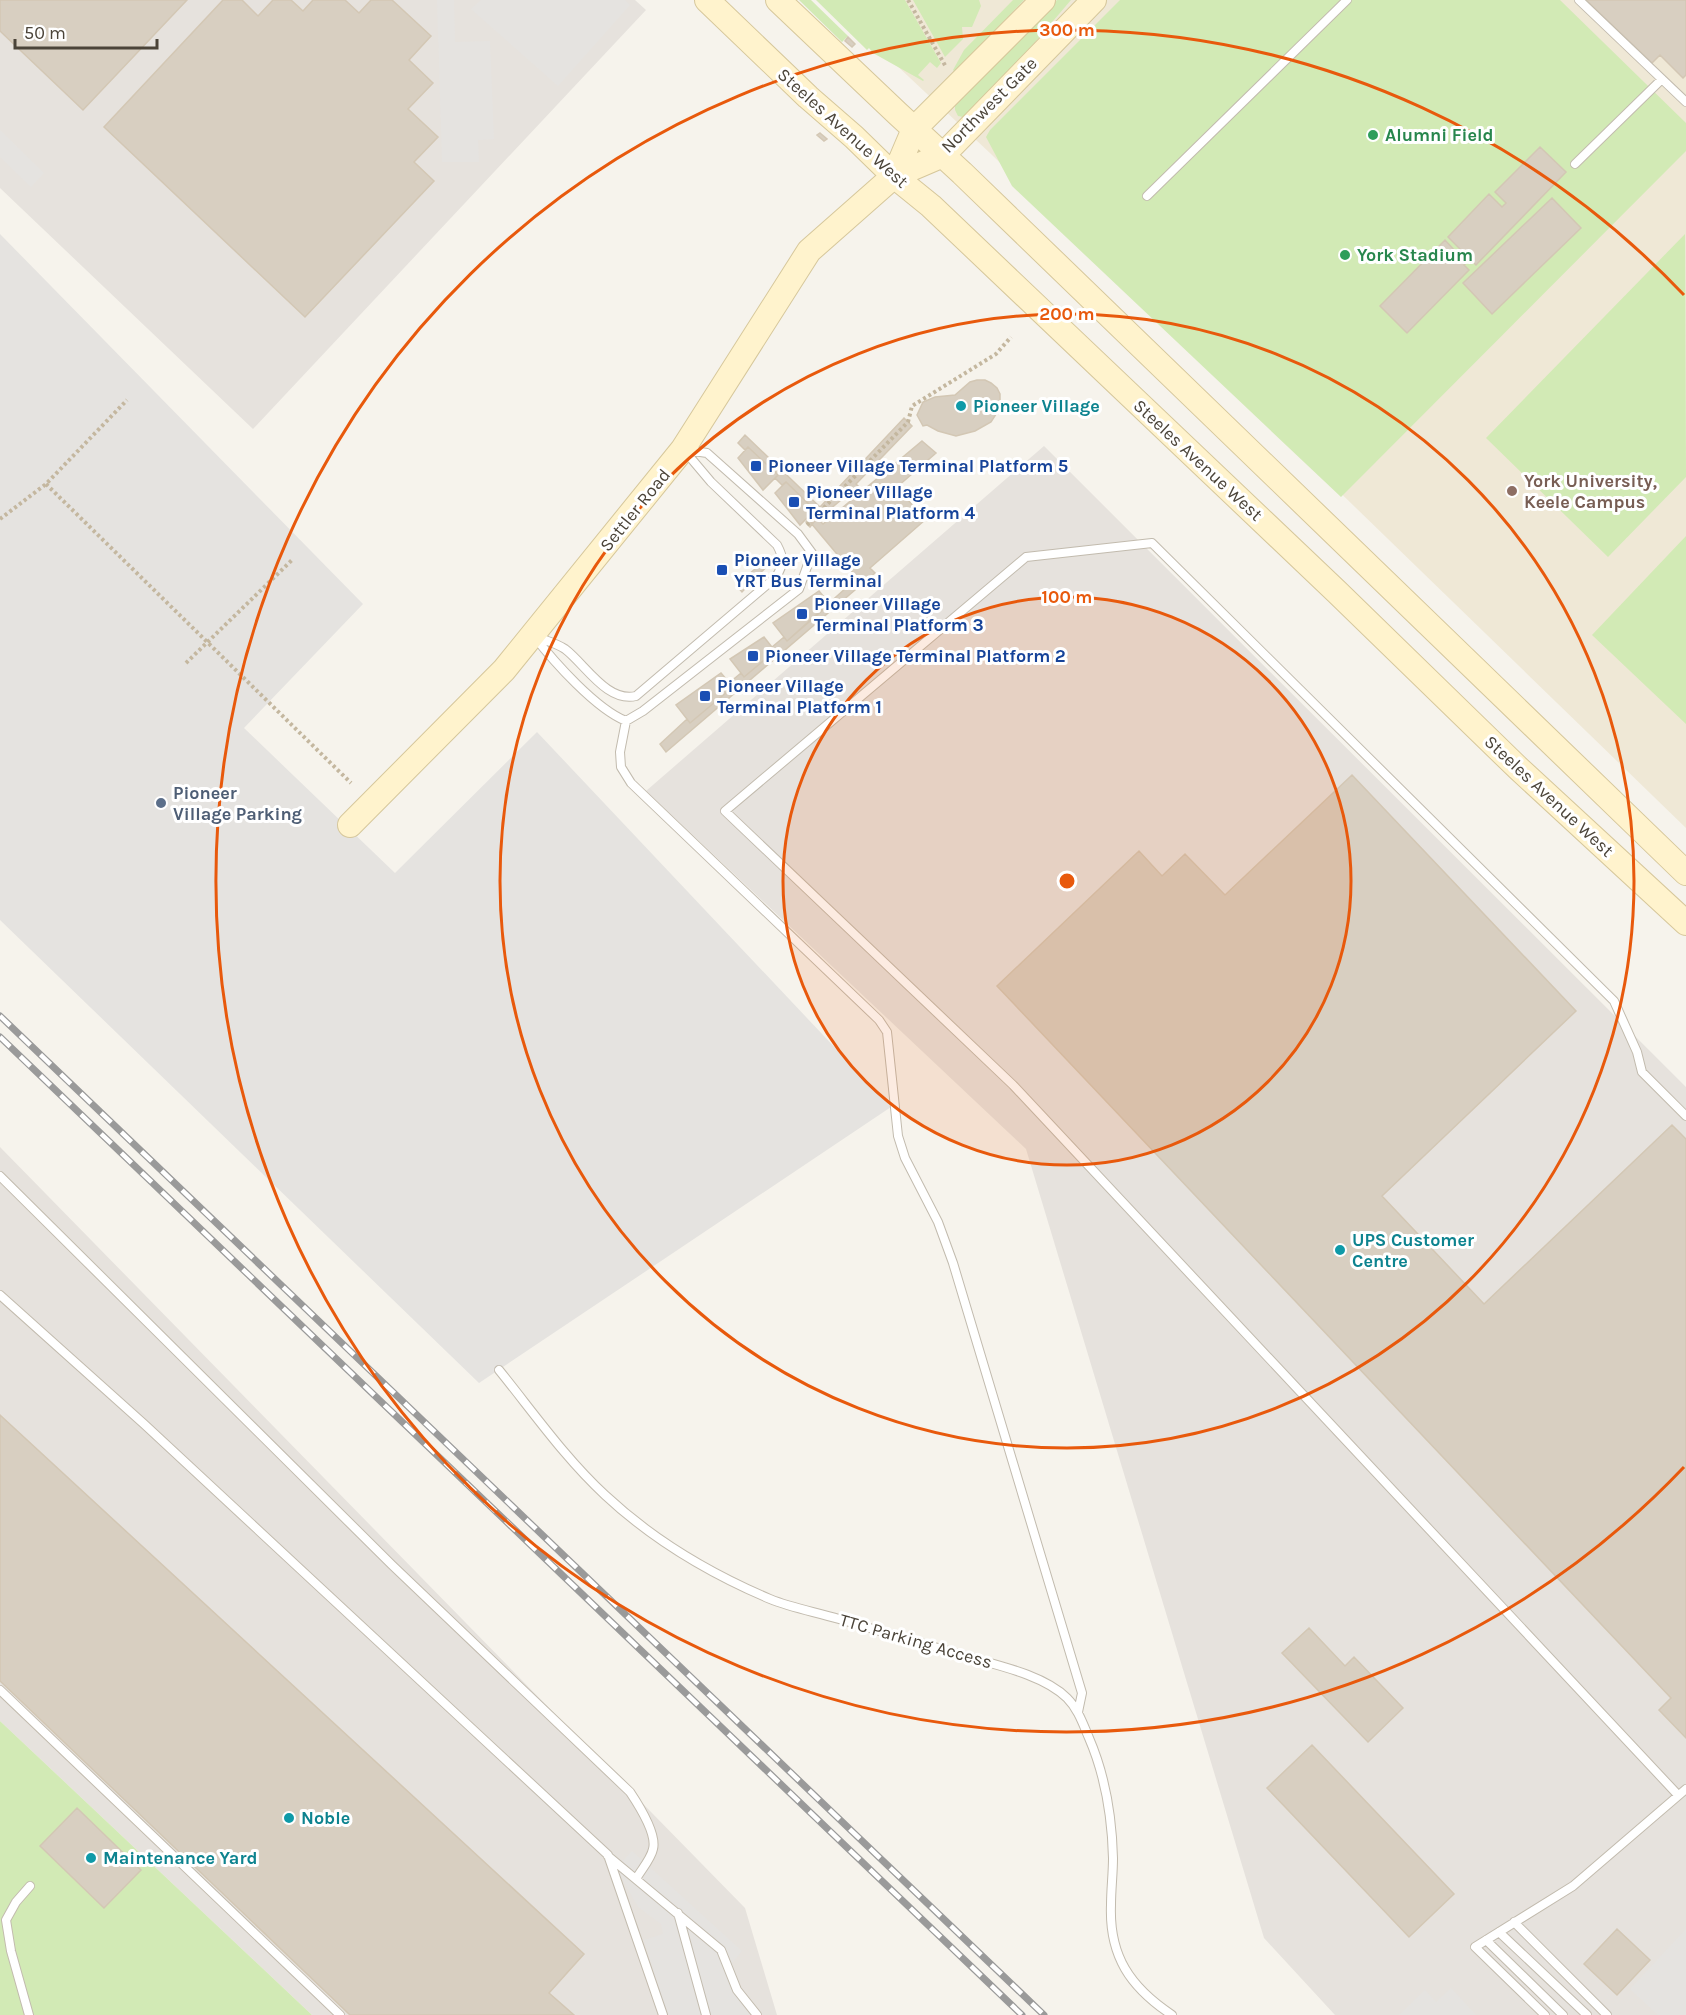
<svg xmlns="http://www.w3.org/2000/svg" width="1686" height="2015" font-family="Karla,sans-serif">
  <style>
    .industrial { fill: #e6e2dd }
    .education { fill: #efe8d6 }
    .green { fill: #d2eab5 }
    .parking { fill: #e5e3e0 }
    .building { fill: #d8cfc1; stroke: #d3c7b4; stroke-width: 1.5 }
    .lines { fill: none; stroke-linecap: round; stroke-linejoin: round }
    .lane-casing { stroke: #c2bbae; stroke-width: 10 }
    .secondary-casing { stroke: #d6c79b; stroke-width: 26 }
    .path { stroke: #c4b79f; stroke-width: 4; stroke-dasharray: 3 3; stroke-linecap: butt }
    .lane { stroke: #fff; stroke-width: 8 }
    .secondary { stroke: #fff3cd; stroke-width: 24 }
    .rail-casing { stroke: #9a9a9a; stroke-width: 7 }
    .rail { stroke: #fff; stroke-width: 4.5; stroke-dasharray: 14; stroke-linecap: butt }
    .ring { fill: none; stroke: #e8590c; stroke-width: 3 }
    .leisure-dot { fill: #2e9e5b; stroke: #fff; stroke-width: 2 }
    .culture-dot { fill: #0f9aa8; stroke: #fff; stroke-width: 2 }
    .transit-dot { fill: #1a4fb4; stroke: #fff; stroke-width: 2 }
    .education-dot { fill: #8d6e63; stroke: #fff; stroke-width: 2 }
    .service-dot { fill: #5c6f8a; stroke: #fff; stroke-width: 2 }
    .labels { text-anchor: middle; stroke-width: 6; stroke-linejoin: round; paint-order: stroke }
    .street-label { font-size: 18px; fill: #4b4439; stroke: #fff }
    .leisure-label { font-size: 18px; font-weight: bold; fill: #27864d; stroke: #fff; text-anchor: start }
    .culture-label { font-size: 18px; font-weight: bold; fill: #0d838f; stroke: #fff; text-anchor: start }
    .transit-label { font-size: 18px; font-weight: bold; fill: #164399; stroke: #fff; text-anchor: start }
    .education-label { font-size: 18px; font-weight: bold; fill: #785e54; stroke: #fff; text-anchor: start }
    .service-label { font-size: 18px; font-weight: bold; fill: #4e5e75; stroke: #fff; text-anchor: start }
    .centre { fill: #e8590c; stroke: #fff; stroke-width: 3 }
    .ring-label { font-size: 18px; text-anchor: middle; font-weight: bold; fill: #e8590c; stroke: #fff; stroke-width: 6; stroke-linejoin: round; paint-order: stroke }
  </style>
  <rect width="100%" height="100%" fill="#f6f3ec"/>
  <path class="industrial" d="M 0,0 L 635,0 L 646,10 L 253,429 L 0,188 Z
    M 1044,446 L 1686,1087 L 1686,2015 L 1335,2015 L 1264,1938 L 1026,1149 L 646,791 Z
    M 0,1147 L 745,1908 L 777,2015 L 312,2015 L 0,1721 Z"/>
  <path class="education" d="M 827,0 L 1686,0 L 1686,828 L 991,154 Z"/>
  <path class="green" d="M 799,0 L 811,0 L 848,36 L 842,42 Z
    M 816,0 L 905,0 L 941,63 L 937,68 L 930,62 L 918,75 L 924,80 L 923,81 L 873,53 L 869,48 L 867,50 Z
    M 913,0 L 979,0 L 981,6 L 972,27 L 962,27 L 963,39 L 945,57 Z
    M 1013,0 L 1024,0 L 955,72 L 953,70 L 964,50 Z
    M 1057,0 L 1071,0 L 1002,81 L 963,117 L 958,116 L 955,110 L 955,106 Z
    M 1120,0 L 1560,0 L 1686,123 L 1686,151 L 1341,497 L 1012,186 L 986,137 L 990,130 Z
    M 1685,234 L 1686,477 L 1608,557 L 1486,438 Z
    M 1686,536 L 1686,724 L 1592,635 Z
    M 0,1721 L 312,2015 L 0,2015 Z"/>
  <path class="parking" d="M 437,0 L 454,0 L 455,42 L 490,41 L 494,139 L 478,140 L 479,162 L 442,162 Z
    M 481,0 L 625,0 L 630,5 L 558,86 L 471,9 Z
    M 0,130 L 44,173 L 31,187 L 0,157 Z
    M 0,234 L 363,604 L 244,728 L 395,873 L 537,732 L 891,1107 L 479,1383 L 0,920 Z
    M 632,1851 L 742,1951 L 729,1967 L 736,1993 L 758,2015 L 667,2015 L 644,1940 L 663,1934 L 661,1924 L 638,1907 L 616,1868 Z
    M 1686,1929 L 1686,2015 L 1658,2015 L 1630,1989 Z
    M 1451,1988 L 1476,2015 L 1399,2015 L 1425,1990 L 1436,2002 Z"/>
  <path class="building" d="M 0,0 L 187,0 L 83,110 L 0,31 Z
    M 223,0 L 242,0 L 258,16 L 273,0 L 291,0 L 303,11 L 313,0 L 345,0 L 359,13 L 371,0 L 392,0 L 431,36 L 409,60 L 433,83 L 408,109 L 438,137 L 414,162 L 434,181 L 305,317 L 104,127 Z
    M 1586,0 L 1686,0 L 1686,75 L 1683,78 L 1660,55 L 1652,63 Z
    M 848,37 L 855,44 L 852,47 L 845,41 Z
    M 820,133 L 827,139 L 824,141 L 817,135 Z
    M 1540,147 L 1566,172 L 1476,265 L 1470,259 L 1464,265 L 1469,270 L 1407,333 L 1380,306 L 1445,240 L 1457,253 L 1460,249 L 1448,237 L 1489,194 L 1502,207 L 1506,203 L 1495,192 Z
    M 1552,198 L 1581,228 L 1492,314 L 1463,283 Z
    M 977,380 L 985,380 L 991,383 L 997,388 L 1000,394 L 1000,408 L 991,422 L 975,431 L 956,436 L 938,431 L 927,425 L 923,426 L 917,415 L 923,402 L 935,397 L 955,395 L 970,382 Z
    M 904,418 L 912,426 L 856,484 L 858,486 L 818,519 L 817,518 L 810,527 L 806,522 L 816,511 L 786,482 L 782,485 L 775,478 L 778,475 L 748,447 L 745,450 L 738,443 L 745,435 L 820,507 Z
    M 922,441 L 936,453 L 897,487 L 925,520 L 870,568 L 875,573 L 862,584 L 811,523 L 817,518 L 823,524 Z
    M 748,447 L 778,475 L 763,490 L 738,458 Z
    M 786,482 L 815,510 L 800,525 L 775,493 Z
    M 768,558 L 772,561 L 742,592 L 736,585 Z
    M 857,578 L 862,584 L 666,752 L 660,744 L 687,719 L 690,723 L 733,687 L 729,683 L 741,673 L 744,677 L 775,651 L 772,647 L 784,637 L 787,641 Z
    M 819,591 L 830,604 L 787,641 L 773,623 Z
    M 764,637 L 775,651 L 744,677 L 730,659 Z
    M 721,673 L 733,687 L 690,723 L 676,705 Z
    M 1352,775 L 1576,1011 L 1382,1196 L 1484,1304 L 1672,1125 L 1686,1139 L 1686,1738 L 1659,1710 L 1671,1698 L 997,986 L 1139,851 L 1162,876 L 1185,854 L 1225,895 Z
    M 0,1415 L 584,1954 L 549,1993 L 574,2015 L 350,2015 L 0,1681 Z
    M 1309,1628 L 1345,1666 L 1354,1657 L 1403,1708 L 1368,1742 L 1282,1653 Z
    M 1312,1745 L 1454,1894 L 1409,1937 L 1267,1788 Z
    M 77,1808 L 141,1870 L 104,1908 L 40,1846 Z
    M 1617,1929 L 1650,1960 L 1617,1995 L 1584,1964 Z"/>
  <g class="lines">
    <defs>
      <path id="lane" d="M 1579,0 L 1686,102
        M 1575,164 L 1662,79
        M 1147,196 L 1347,0
        M 534,636 C 554,662 596,709 626,721 L 643,711 L 799,589 L 812,553 L 798,534 L 707,453 L 687,450
        M 534,636 C 544,640 556,643 565,649 C 585,664 607,703 636,696 L 776,577 C 784,564 784,558 777,545 L 711,482 L 684,450
        M 626,721 L 620,752 L 621,767 L 631,783 L 879,1020 L 887,1032 L 898,1136 L 905,1158 L 938,1222 L 953,1263 L 1082,1693 L 1078,1712
        M 0,1176 L 392,1565 L 630,1792 C 638,1804 657,1834 653,1849 C 651,1859 641,1870 636,1879
        M 0,1295 L 144,1424 L 608,1855 L 663,2015
        M 499,1370 C 533,1412 565,1458 605,1495 C 652,1539 711,1574 770,1599 C 792,1608 816,1612 839,1619 C 884,1632 928,1645 972,1658 C 1001,1666 1045,1676 1067,1698 C 1078,1709 1083,1724 1089,1738 C 1105,1775 1112,1818 1113,1858 C 1113,1874 1111,1889 1111,1905 C 1109,1956 1130,1987 1172,2015
        M 0,1690 L 340,2015
        M 1678,1795 L 1013,1085 L 725,811 L 1026,557 L 1152,543 L 1614,1001 L 1637,1052 L 1642,1072 L 1686,1116
        M 608,1856 L 721,1950 L 737,1990 L 757,2015
        M 678,1913 L 706,2015
        M 1514,1922 L 1607,2015
        M 1499,1932 L 1587,2015
        M 1486,1940 L 1563,2015
        M 29,2015 L 11,1951 L 6,1920 L 16,1902 L 30,1886
        M 1545,2015 L 1475,1947 L 1573,1886 L 1686,1789"/>
      <path id="secondary" d="M 707,0 L 808,97 L 854,137 L 894,176 L 931,206 L 1337,592 L 1518,768 L 1686,923
        M 778,0 L 898,114 L 962,173 L 1686,873
        M 894,176 L 914,129 L 1043,0
        M 350,825 L 504,670 L 683,449 L 809,251 L 894,176 L 943,155 L 1094,0"/>
    </defs>
    <use href="#lane" class="lane-casing"/>
    <use href="#secondary" class="secondary-casing"/>
    <path class="path" d="M 908,0 L 946,67
      M 46,484 L 351,783
      M 0,519 L 46,484 L 127,400
      M 807,525 L 908,422 L 912,406 L 996,354 L 1011,337
      M 186,663 L 292,560"/>
    <use href="#lane" class="lane"/>
    <use href="#secondary" class="secondary"/>
    <defs>
      <path id="rail" d="M 0,1016 L 1044,2015
        M 0,1037 L 1022,2015"/>
    </defs>
    <use href="#rail" class="rail-casing"/>
    <use href="#rail" class="rail"/>
  </g>
  <circle cx="1067" cy="881" r="284" fill="#e8590c" fill-opacity=".12"/>
  <g class="ring">
    <circle cx="1067" cy="881" r="284"/>
    <circle cx="1067" cy="881" r="567"/>
    <path d="M1684 1467A851 851 0 1 1 1684 295"/>
  </g>
  <g class="leisure-dot">
    <circle cx="1373" cy="135" r="6"/>
    <circle cx="1345" cy="255" r="6"/>
  </g>
  <g class="culture-dot">
    <circle cx="961" cy="406" r="6"/>
    <circle cx="1340" cy="1250" r="6"/>
    <circle cx="289" cy="1818" r="6"/>
    <circle cx="91" cy="1858" r="6"/>
  </g>
  <g class="transit-dot">
    <rect x="750" y="460" width="12" height="12" rx="3"/>
    <rect x="788" y="496" width="12" height="12" rx="3"/>
    <rect x="716" y="564" width="12" height="12" rx="3"/>
    <rect x="796" y="608" width="12" height="12" rx="3"/>
    <rect x="747" y="650" width="12" height="12" rx="3"/>
    <rect x="699" y="690" width="12" height="12" rx="3"/>
  </g>
  <circle class="education-dot" cx="1512" cy="491" r="6"/>
  <circle class="service-dot" cx="161" cy="803" r="6"/>
  <g class="labels">
    <g class="street-label">
      <text transform="translate(989 105) rotate(-45)" y="6">Northwest Gate</text>
      <text transform="translate(843 128) rotate(42)" y="6">Steeles Avenue West</text>
      <text transform="translate(1198 460) rotate(43)" y="6">Steeles Avenue West</text>
      <text transform="translate(635 510) rotate(-51)" y="6">Settler Road</text>
      <text transform="translate(1549 796) rotate(43)" y="6">Steeles Avenue West</text>
      <text transform="translate(916 1641) rotate(16)" y="6">TTC Parking Access</text>
    </g>
    <g class="leisure-label">
      <text x="1385" y="141">Alumni Field</text>
      <text x="1357" y="261">York Stadium</text>
    </g>
    <g class="culture-label">
      <text x="973" y="412">Pioneer Village</text>
      <text x="1352" y="1246">UPS Customer<tspan x="1352" dy="21">Centre</tspan></text>
      <text x="301" y="1824">Noble</text>
      <text x="103" y="1864">Maintenance Yard</text>
    </g>
    <g class="transit-label">
      <text x="768" y="472">Pioneer Village Terminal Platform 5</text>
      <text x="806" y="498">Pioneer Village<tspan x="806" dy="21">Terminal Platform 4</tspan></text>
      <text x="734" y="566">Pioneer Village<tspan x="734" dy="21">YRT Bus Terminal</tspan></text>
      <text x="814" y="610">Pioneer Village<tspan x="814" dy="21">Terminal Platform 3</tspan></text>
      <text x="765" y="662">Pioneer Village Terminal Platform 2</text>
      <text x="717" y="692">Pioneer Village<tspan x="717" dy="21">Terminal Platform 1</tspan></text>
    </g>
    <g class="education-label">
      <text x="1524" y="487">York University,<tspan x="1524" dy="21">Keele Campus</tspan></text>
    </g>
    <g class="service-label">
      <text x="173" y="799">Pioneer<tspan x="173" dy="21">Village Parking</tspan></text>
    </g>
  </g>
  <circle cx="1067" cy="881" r="9" class="centre"/>
  <g class="ring-label">
    <text x="1067" y="36">300 m</text>
    <text x="1067" y="320">200 m</text>
    <text x="1067" y="603">100 m</text>
  </g>
  <path d="M15 39v9h142v-9" fill="none" stroke="#4b4439" stroke-width="3"/>
  <text x="24" y="39" font-size="18" fill="#4b4439" stroke="#ffffff" stroke-width="4.5" paint-order="stroke">50 m</text>
</svg>
